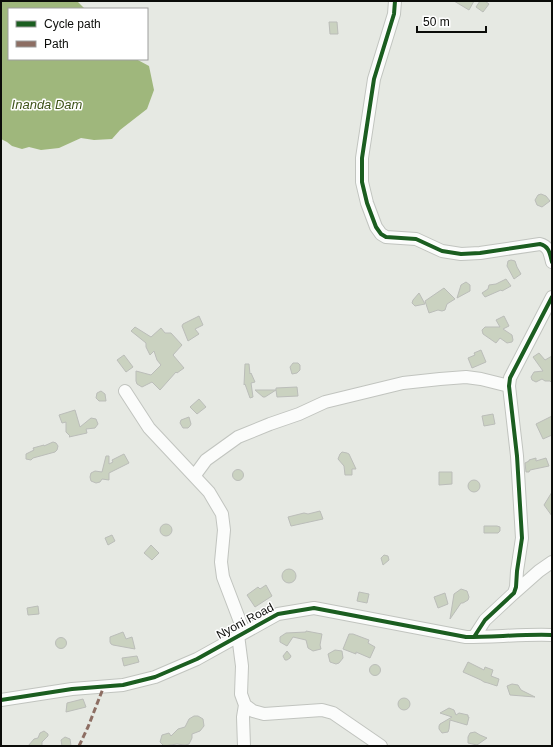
<svg xmlns="http://www.w3.org/2000/svg" width="553" height="747" font-family="Helvetica,sans-serif">
  <style>
    .water { fill: #9fb77c }
    .building { fill: #cad2c0; stroke: #bbbdb9 }
    .lines { fill: none; stroke-linecap: round; stroke-linejoin: round }
    .minor-casing { stroke: #c1c4bf; stroke-width: 14 }
    .minor { stroke: #fbfcfb; stroke-width: 12 }
    .quiet { stroke: #8d6e63; stroke-width: 3; stroke-dasharray: 6 3; stroke-linecap: butt }
    .cycleway-casing { stroke: #fff; stroke-width: 6 }
    .cycleway { stroke: #1b5e20; stroke-width: 4 }
    .labels { text-anchor: middle; stroke-width: 3; stroke-linejoin: round; paint-order: stroke }
    .street-label { font-size: 12px; fill: #0b0c09; stroke: #fff }
    .water-label { font-size: 13px; font-style: italic; fill: #3e5319; stroke: #fff }
  </style>
  <rect width="100%" height="100%" fill="#e6e9e3"/>
  <path class="water" d="M 1,1 L 77,1 L 85,9 L 9,9 L 9,59 L 136,59 L 149,66 L 154,90 L 147,109 L 120,130 L 112,139 L 94,140 L 81,138 L 59,148 L 41,150 L 29,147 L 22,149 L 12,146 L 7,142 L 1,139 Z"/>
  <path class="building" d="M 454,1 L 474,1 L 469,10 Z
    M 480,1 L 485,1 L 489,4 L 483,12 L 476,7 Z
    M 329,22 L 337,22 L 338,34 L 330,34 Z
    M 541,194 L 546,196 L 550,201 L 542,207 L 537,205 L 535,200 L 538,195 Z
    M 511,260 L 515,261 L 517,267 L 521,274 L 514,279 L 507,266 L 508,261 Z
    M 506,279 L 511,286 L 502,291 L 501,290 L 485,297 L 482,293 L 488,289 L 489,285 L 496,284 Z
    M 466,282 L 470,285 L 470,291 L 457,298 L 461,285 Z
    M 444,288 L 455,299 L 447,304 L 445,310 L 442,311 L 438,310 L 429,313 L 425,301 Z
    M 419,293 L 425,304 L 415,306 L 412,303 L 413,300 Z
    M 199,316 L 203,325 L 195,329 L 199,334 L 188,341 L 182,326 L 183,324 Z
    M 504,316 L 509,326 L 503,329 L 512,335 L 513,340 L 512,342 L 507,343 L 500,338 L 496,343 L 483,334 L 482,330 L 485,327 L 500,327 L 496,320 Z
    M 135,327 L 151,337 L 161,328 L 165,333 L 171,333 L 182,345 L 173,355 L 184,368 L 177,373 L 176,372 L 160,390 L 152,382 L 142,387 L 137,384 L 136,381 L 136,371 L 151,375 L 161,365 L 157,360 L 154,351 L 150,355 L 146,347 L 146,343 L 131,331 Z
    M 481,350 L 486,362 L 472,368 L 468,358 L 475,355 L 474,353 Z
    M 539,353 L 545,360 L 552,356 L 552,383 L 550,381 L 545,381 L 542,379 L 536,382 L 532,380 L 531,377 L 534,372 L 543,371 L 533,357 Z
    M 124,355 L 133,367 L 126,372 L 117,360 Z
    M 293,363 L 298,363 L 300,365 L 300,370 L 297,373 L 292,374 L 290,367 Z
    M 245,364 L 249,364 L 250,374 L 251,373 L 255,382 L 251,383 L 253,397 L 250,398 L 245,384 L 244,385 Z
    M 297,387 L 298,396 L 277,397 L 276,390 L 265,397 L 263,397 L 255,390 L 276,390 L 276,388 Z
    M 101,391 L 105,394 L 106,401 L 99,401 L 96,398 L 97,393 Z
    M 199,399 L 206,407 L 197,414 L 190,407 Z
    M 75,410 L 80,427 L 91,418 L 96,419 L 98,424 L 95,428 L 86,429 L 87,433 L 69,437 L 70,436 L 66,432 L 66,422 L 62,423 L 59,415 Z
    M 493,414 L 495,424 L 484,426 L 482,416 Z
    M 552,416 L 552,435 L 543,439 L 536,424 Z
    M 189,417 L 191,424 L 190,426 L 188,428 L 183,428 L 180,423 L 181,420 Z
    M 53,442 L 56,443 L 58,446 L 57,450 L 55,452 L 33,458 L 31,460 L 26,459 L 26,454 L 34,450 L 33,448 L 44,445 L 44,446 Z
    M 342,452 L 347,453 L 349,454 L 356,469 L 352,469 L 352,475 L 345,475 L 344,466 L 338,459 L 340,454 Z
    M 124,454 L 129,463 L 109,473 L 109,480 L 102,479 L 100,482 L 96,483 L 91,481 L 90,477 L 91,473 L 95,471 L 102,472 L 106,456 L 109,456 L 109,464 L 113,462 L 112,460 Z
    M 536,458 L 536,461 L 546,458 L 549,466 L 530,470 L 529,472 L 526,472 L 525,463 L 529,461 L 529,460 Z
    M232.5 475a5.5 5.5 0 1 1 11 0a5.5 5.5 0 1 1-11 0Z
    M 439,472 L 452,472 L 452,484 L 439,485 Z
    M468 486a6 6 0 1 1 12 0a6 6 0 1 1-12 0Z
    M 552,492 L 552,516 L 544,505 Z
    M 320,511 L 323,519 L 291,526 L 288,517 L 304,513 L 308,514 Z
    M160 530a6 6 0 1 1 12 0a6 6 0 1 1-12 0Z
    M 484,526 L 497,526 L 500,527 L 500,531 L 498,533 L 484,533 Z
    M 112,535 L 115,541 L 108,545 L 105,538 Z
    M 151,545 L 159,553 L 152,560 L 144,553 Z
    M 384,555 L 388,556 L 389,560 L 383,565 L 381,558 Z
    M282 576a7 7 0 1 1 14 0a7 7 0 1 1-14 0Z
    M 266,585 L 272,596 L 255,607 L 247,595 L 258,587 L 260,589 Z
    M 461,589 L 467,591 L 469,597 L 468,600 L 463,603 L 461,603 L 450,619 L 454,594 Z
    M 359,592 L 369,594 L 367,603 L 357,601 Z
    M 445,593 L 448,604 L 438,608 L 434,597 Z
    M 38,606 L 39,614 L 28,615 L 27,608 Z
    M 306,631 L 322,634 L 320,645 L 321,649 L 313,651 L 308,648 L 306,640 L 293,637 L 287,646 L 280,642 L 280,637 L 286,633 L 306,632 Z
    M 123,632 L 126,639 L 132,637 L 135,649 L 113,645 L 111,644 L 110,642 L 110,637 Z
    M 349,634 L 353,634 L 369,640 L 368,643 L 375,647 L 370,658 L 356,652 L 356,654 L 343,649 Z
    M55.5 643a5.5 5.5 0 1 1 11 0a5.5 5.5 0 1 1-11 0Z
    M 335,650 L 342,651 L 343,658 L 339,663 L 336,664 L 330,662 L 328,654 Z
    M 287,651 L 291,656 L 290,658 L 287,660 L 285,660 L 283,656 Z
    M 137,656 L 139,662 L 124,666 L 122,658 Z
    M 468,662 L 484,670 L 485,667 L 493,670 L 491,676 L 499,679 L 497,686 L 488,683 L 484,682 L 481,680 L 463,672 Z
    M369.5 670a5.5 5.5 0 1 1 11 0a5.5 5.5 0 1 1-11 0Z
    M 512,684 L 518,685 L 521,690 L 535,697 L 510,695 L 507,686 Z
    M398 704a6 6 0 1 1 12 0a6 6 0 1 1-12 0Z
    M 83,699 L 86,707 L 66,712 L 67,703 Z
    M 449,708 L 454,710 L 456,715 L 459,713 L 468,715 L 468,717 L 469,717 L 467,725 L 450,720 L 449,729 L 448,732 L 442,733 L 439,729 L 439,726 L 440,724 L 452,717 L 440,713 Z
    M 194,716 L 198,716 L 203,719 L 204,726 L 200,731 L 192,734 L 192,738 L 189,744 L 185,745 L 177,744 L 164,746 L 160,742 L 162,735 L 169,733 L 171,736 L 178,729 L 185,727 L 189,719 Z
    M 44,731 L 48,734 L 48,736 L 42,742 L 42,746 L 28,746 L 34,739 L 38,738 L 40,733 Z
    M 475,732 L 480,735 L 487,738 L 477,745 L 468,743 L 468,737 L 470,733 Z
    M 65,737 L 70,739 L 71,746 L 62,746 L 61,740 Z"/>
  <g class="lines">
    <defs>
      <path id="minor" d="M 395,1 L 394,14 L 374,79 L 362,158 L 362,182 L 367,203 L 376,227 L 381,234 L 386,237 L 416,239 L 442,251 L 461,254 L 480,253 L 540,244 C 549,246 550,254 552,262
        M 125,391 L 149,428 L 209,492 L 222,514 L 224,530 L 221,562 L 223,577 L 244,632
        M 195,475 L 206,460 L 238,437 L 270,424 L 299,414 L 325,402 L 403,383 L 440,379 L 466,377 L 481,379 L 509,386
        M 513,594 L 539,571 L 552,562
        M 238,635 L 242,666 L 241,694 L 245,705 L 253,711 L 264,714 L 322,710 L 333,713 L 381,746
        M 474,637 L 485,620 L 514,593 L 516,587 L 517,571 L 522,538 L 517,456 L 509,386 L 510,378 L 552,297
        M 1,700 L 72,689 L 123,685 L 155,677 L 197,659 L 278,614 L 314,608 L 466,637 C 495,637 523,634 552,635
        M 244,746 L 243,717 L 245,705"/>
    </defs>
    <use href="#minor" class="minor-casing"/>
    <use href="#minor" class="minor"/>
    <path class="quiet" d="M 79,746 L 88,727 L 104,686"/>
    <defs>
      <path id="cycleway" d="M 395,1 L 394,14 L 374,79 L 362,158 L 362,182 L 367,203 L 376,227 L 381,234 L 386,237 L 416,239 L 442,251 L 461,254 L 480,253 L 540,244 C 549,246 550,254 552,262
        M 474,637 L 485,620 L 514,593 L 516,587 L 517,571 L 522,538 L 517,456 L 509,386 L 510,378 L 552,297
        M 1,700 L 72,689 L 123,685 L 155,677 L 197,659 L 278,614 L 314,608 L 466,637 C 495,637 523,634 552,635"/>
    </defs>
    <use href="#cycleway" class="cycleway-casing"/>
    <use href="#cycleway" class="cycleway"/>
  </g>
  <g class="labels">
    <g class="street-label">
      <text transform="translate(245 621) rotate(-28)" y="4">Nyoni Road</text>
    </g>
    <g class="water-label">
      <text x="47" y="109">Inanda Dam</text>
    </g>
  </g>
  <rect width="553" height="747" fill="none" stroke="#0b0c09" stroke-width="4"/>
  <rect x="8" y="8" width="140" height="52" fill="#ffffff" stroke="#9d9e9d"/>
  <rect x="16" y="21" width="20" height="6" fill="#1b5e20" stroke="#9d9e9d"/>
  <text x="44" y="28" font-size="12" fill="#0b0c09">Cycle path</text>
  <rect x="16" y="41" width="20" height="6" fill="#8d6e63" stroke="#9d9e9d"/>
  <text x="44" y="48" font-size="12" fill="#0b0c09">Path</text>
  <path d="M417 26v6h69v-6" fill="none" stroke="#0b0c09" stroke-width="2"/>
  <text x="423" y="26" font-size="12" fill="#0b0c09" stroke="#ffffff" stroke-width="3" paint-order="stroke">50 m</text>
</svg>
